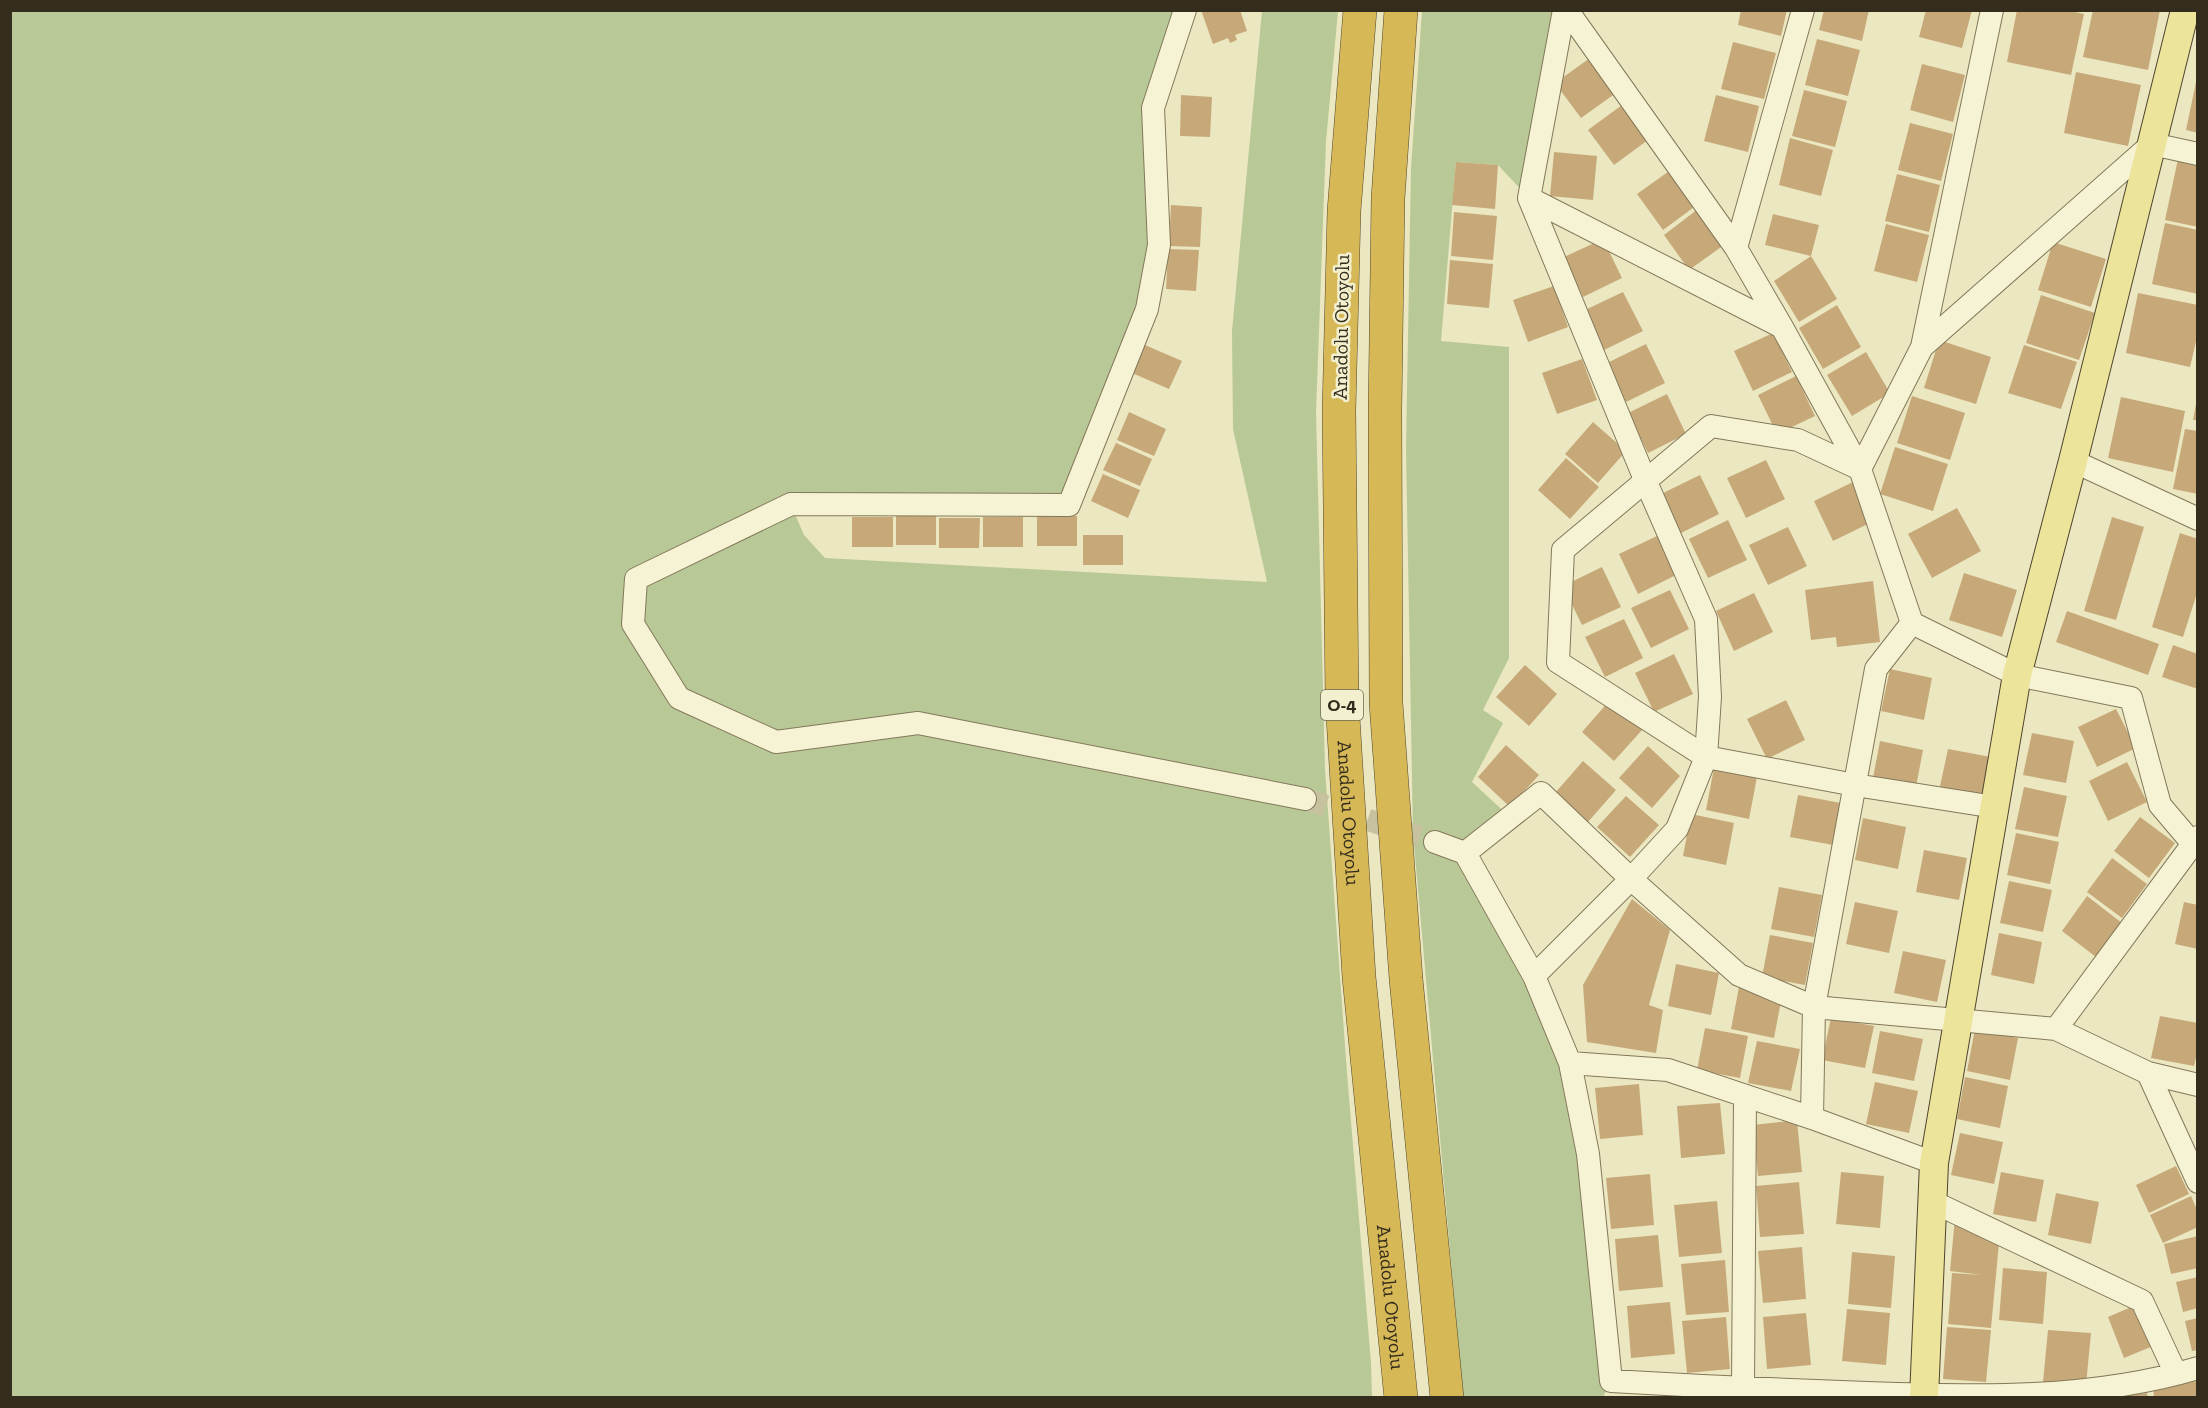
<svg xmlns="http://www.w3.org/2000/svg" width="2208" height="1408" font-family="'Zilla Slab',serif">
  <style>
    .green { fill: #b8c896 }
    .building { fill: #c7a979 }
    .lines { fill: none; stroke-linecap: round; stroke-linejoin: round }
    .minor-tunnel { stroke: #c6c2a0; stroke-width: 22; stroke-dasharray: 22 11; stroke-linecap: butt }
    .minor-casing { stroke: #83785a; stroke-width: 24 }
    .major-casing { stroke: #51452e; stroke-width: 30 }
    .highway-casing { stroke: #51452e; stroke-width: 34 }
    .minor { stroke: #f6f3d4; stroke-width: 22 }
    .major { stroke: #ece49b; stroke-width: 28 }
    .highway { stroke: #d6b856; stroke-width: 33 }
    .labels { text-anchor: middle; stroke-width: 5; stroke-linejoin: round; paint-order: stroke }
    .shield { fill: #f3f0d0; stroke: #6d6853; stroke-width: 1.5 }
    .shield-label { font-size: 18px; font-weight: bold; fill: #342d1d }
    .street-label { font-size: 20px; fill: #342d1d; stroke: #f3f0d0 }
  </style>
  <rect width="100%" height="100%" fill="#ebe7c1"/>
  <path class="green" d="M 10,11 L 1185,11 L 1153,108 L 1159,245 L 1069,505 L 791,505 L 804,535 L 825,558 L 1267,582 L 1233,429 L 1232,331 L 1262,11 L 1338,11 L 1326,141 L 1316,412 L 1325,770 L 1347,1073 L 1371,1363 L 1372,1397 L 11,1397 Z
    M 1422,11 L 1564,11 L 1529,198 L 1498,165 L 1456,162 L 1441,341 L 1509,347 L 1509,658 L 1483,710 L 1503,723 L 1472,782 L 1510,817 L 1465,853 L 1570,1063 L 1611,1381 L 1603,1397 L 1463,1397 L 1413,833 L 1406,448 L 1411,168 Z"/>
  <path class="building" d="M 1201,10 L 1240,10 L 1247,31 L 1235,35 L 1237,40 L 1230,43 L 1228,38 L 1213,44 Z
    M 1741,10 L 1787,10 L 1781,36 L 1738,25 Z
    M 1824,10 L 1869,10 L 1862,41 L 1819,30 Z
    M 1926,10 L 1972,10 L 1962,48 L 1919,37 Z
    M 2017,10 L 2066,10 L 2084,14 L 2071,75 L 2007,62 Z
    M 2093,10 L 2160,10 L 2148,70 L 2083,57 Z
    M 1817,39 L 1860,50 L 1848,96 L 1805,85 Z
    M 1733,42 L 1776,53 L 1764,99 L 1721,89 Z
    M 1590,58 L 1616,93 L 1581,118 L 1555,83 Z
    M 1922,64 L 1965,75 L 1953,122 L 1910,110 Z
    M 2076,72 L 2141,85 L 2128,146 L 2064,133 Z
    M 2196,82 L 2198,82 L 2198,133 L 2186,130 Z
    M 1804,90 L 1847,101 L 1835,147 L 1792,136 Z
    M 1181,95 L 1212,97 L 1210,137 L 1180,136 Z
    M 1716,95 L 1759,106 L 1748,152 L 1704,141 Z
    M 1622,105 L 1648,140 L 1614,165 L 1588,130 Z
    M 1910,123 L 1953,134 L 1941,181 L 1898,170 Z
    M 1790,138 L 1833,150 L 1821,196 L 1779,185 Z
    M 1554,152 L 1597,156 L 1593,200 L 1550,196 Z
    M 2178,159 L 2198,163 L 2198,227 L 2165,220 Z
    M 1456,162 L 1498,165 L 1495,209 L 1452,205 Z
    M 1672,169 L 1697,205 L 1663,230 L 1637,194 Z
    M 1897,174 L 1940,185 L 1929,232 L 1885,221 Z
    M 1171,205 L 1202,207 L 1200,247 L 1169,246 Z
    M 1698,209 L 1724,245 L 1689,270 L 1664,235 Z
    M 1454,212 L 1497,216 L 1493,260 L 1451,256 Z
    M 1773,214 L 1819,225 L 1811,256 L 1837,299 L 1799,322 L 1774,281 L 1811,256 L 1765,245 Z
    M 2165,223 L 2198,230 L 2198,294 L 2152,284 Z
    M 1886,224 L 1929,235 L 1917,282 L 1874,271 Z
    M 1603,239 L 1622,278 L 1583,297 L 1564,257 Z
    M 2053,242 L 2106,259 L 2091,307 L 2038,290 Z
    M 1168,249 L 1199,250 L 1196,291 L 1166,289 Z
    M 1450,260 L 1493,264 L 1489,308 L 1447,304 Z
    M 1554,286 L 1568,327 L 1528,342 L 1513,300 Z
    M 1623,292 L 1643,331 L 1604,350 L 1585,310 Z
    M 2138,293 L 2198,305 L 2198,333 L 2190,367 L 2126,353 Z
    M 2041,295 L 2095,313 L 2079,360 L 2026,343 Z
    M 1837,305 L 1861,347 L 1823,369 L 1799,328 Z
    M 1773,333 L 1792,372 L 1753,391 L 1734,351 Z
    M 1939,340 L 1991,357 L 1976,404 L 1924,388 Z
    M 1646,344 L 1665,383 L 1626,402 L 1607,363 Z
    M 1145,345 L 1182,361 L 1169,389 L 1132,373 Z
    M 2024,345 L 2077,362 L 2061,409 L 2008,393 Z
    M 1866,352 L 1890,393 L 1852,416 L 1827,375 Z
    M 1582,359 L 1597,400 L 1557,414 L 1542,373 Z
    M 1796,376 L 1815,416 L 1777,434 L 1758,395 Z
    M 1667,394 L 1686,434 L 1648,453 L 1628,413 Z
    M 1912,396 L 1965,413 L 1950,460 L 1897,443 Z
    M 2121,397 L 2185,411 L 2173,472 L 2108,458 Z
    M 2196,404 L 2198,404 L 2198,420 L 2193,420 Z
    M 1129,412 L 1166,429 L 1154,456 L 1117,440 Z
    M 1593,422 L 1626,451 L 1598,483 L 1565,454 Z
    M 2185,429 L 2198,431 L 2198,494 L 2173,489 Z
    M 1116,443 L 1152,459 L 1140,486 L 1103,470 Z
    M 1895,447 L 1948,464 L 1933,511 L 1880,494 Z
    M 1566,458 L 1599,487 L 1570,519 L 1538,490 Z
    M 1766,460 L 1785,499 L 1746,518 L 1727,478 Z
    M 1103,474 L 1140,490 L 1128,518 L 1091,501 Z
    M 1700,475 L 1719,514 L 1681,533 L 1661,494 Z
    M 1853,482 L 1872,522 L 1833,541 L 1814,501 Z
    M 1957,508 L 1981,551 L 1932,578 L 1908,534 Z
    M 896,515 L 936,515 L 936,545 L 896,545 Z
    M 1037,516 L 1077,516 L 1077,546 L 1037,546 Z
    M 852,517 L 893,517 L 893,547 L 852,547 Z
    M 983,517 L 1023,517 L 1023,547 L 983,547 Z
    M 2112,517 L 2144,527 L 2116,620 L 2084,611 Z
    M 939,518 L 980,518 L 979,548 L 939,548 Z
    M 1728,520 L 1747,560 L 1708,578 L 1689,539 Z
    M 1788,527 L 1807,566 L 1768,585 L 1749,545 Z
    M 2180,533 L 2198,539 L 2198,590 L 2183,637 L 2152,627 Z
    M 1083,535 L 1123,535 L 1123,565 L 1083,565 Z
    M 1657,536 L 1676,575 L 1638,594 L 1619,554 Z
    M 1602,567 L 1621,607 L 1582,625 L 1563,586 Z
    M 1964,573 L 2017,590 L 2002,637 L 1949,620 Z
    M 1873,581 L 1880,642 L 1837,647 L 1836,637 L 1811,640 L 1805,590 Z
    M 1670,590 L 1689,629 L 1651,648 L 1631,608 Z
    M 1754,593 L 1773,632 L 1734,651 L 1716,611 Z
    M 2067,611 L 2159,644 L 2148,675 L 2056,642 Z
    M 1624,619 L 1643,658 L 1605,677 L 1585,637 Z
    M 2173,645 L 2198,654 L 2198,689 L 2162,677 Z
    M 1674,654 L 1693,694 L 1654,712 L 1635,673 Z
    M 1525,665 L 1557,694 L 1529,726 L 1496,697 Z
    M 1890,669 L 1932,678 L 1924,720 L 1881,711 Z
    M 1610,700 L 1643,729 L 1614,761 L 1582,732 Z
    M 1786,700 L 1805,740 L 1767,759 L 1747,719 Z
    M 2116,709 L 2136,748 L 2097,767 L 2078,727 Z
    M 2032,733 L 2074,741 L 2066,783 L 2023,775 Z
    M 1880,741 L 1923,750 L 1915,792 L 1872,783 Z
    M 1506,745 L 1539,775 L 1510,807 L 1478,777 Z
    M 1648,746 L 1680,776 L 1652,808 L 1619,778 Z
    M 1948,749 L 1991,757 L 1982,799 L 1939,791 Z
    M 1583,761 L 1616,790 L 1588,822 L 1555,793 Z
    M 2127,762 L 2147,802 L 2108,821 L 2089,781 Z
    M 1714,768 L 1757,777 L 1749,819 L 1706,810 Z
    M 2024,787 L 2067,796 L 2058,837 L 2015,829 Z
    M 1798,795 L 1841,803 L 1833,845 L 1790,837 Z
    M 1626,796 L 1659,825 L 1630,857 L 1597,827 Z
    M 1691,814 L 1734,823 L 1726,865 L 1683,856 Z
    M 2140,817 L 2175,843 L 2149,878 L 2114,851 Z
    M 1863,818 L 1906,827 L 1898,869 L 1855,860 Z
    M 2016,833 L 2059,842 L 2050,884 L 2007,875 Z
    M 1924,850 L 1967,858 L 1959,900 L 1916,892 Z
    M 2112,858 L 2147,884 L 2122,918 L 2087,892 Z
    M 2009,881 L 2052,890 L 2043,932 L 2000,923 Z
    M 1779,887 L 1822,895 L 1814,937 L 1771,929 Z
    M 2087,896 L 2122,923 L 2096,957 L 2062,931 Z
    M 1632,899 L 1670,930 L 1649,1005 L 1663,1010 L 1656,1053 L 1587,1042 L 1583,985 Z
    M 1855,902 L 1898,911 L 1889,953 L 1846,944 Z
    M 2184,902 L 2198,905 L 2198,949 L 2175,944 Z
    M 1999,933 L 2042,942 L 2034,984 L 1991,975 Z
    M 1770,935 L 1813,943 L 1805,985 L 1762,977 Z
    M 1903,951 L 1946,960 L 1937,1002 L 1894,993 Z
    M 1676,964 L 1719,973 L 1711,1015 L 1668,1006 Z
    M 1739,987 L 1782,996 L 1774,1038 L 1731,1029 Z
    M 2160,1016 L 2198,1023 L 2198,1049 L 2194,1066 L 2151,1058 Z
    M 1831,1018 L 1874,1026 L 1865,1068 L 1822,1060 Z
    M 1705,1028 L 1748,1036 L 1740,1078 L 1697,1070 Z
    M 1975,1029 L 2018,1038 L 2010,1080 L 1967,1071 Z
    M 1880,1031 L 1923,1039 L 1914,1081 L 1872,1073 Z
    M 1757,1041 L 1800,1049 L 1791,1091 L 1748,1083 Z
    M 1965,1077 L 2008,1086 L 2000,1128 L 1957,1119 Z
    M 1875,1082 L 1918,1091 L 1909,1133 L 1866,1124 Z
    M 1639,1084 L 1643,1135 L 1600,1139 L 1595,1088 Z
    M 1720,1103 L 1725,1154 L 1681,1158 L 1677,1106 Z
    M 1797,1120 L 1802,1172 L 1758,1176 L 1753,1125 Z
    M 1960,1133 L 2003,1142 L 1994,1184 L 1951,1175 Z
    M 2176,1166 L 2189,1194 L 2149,1213 L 2136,1185 Z
    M 1841,1172 L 1884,1176 L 1880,1228 L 1836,1224 Z
    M 2001,1172 L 2044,1180 L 2036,1222 L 1993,1214 Z
    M 1650,1174 L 1654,1225 L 1611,1229 L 1606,1178 Z
    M 1799,1182 L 1804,1234 L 1760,1237 L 1756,1186 Z
    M 2056,1193 L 2099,1202 L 2091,1244 L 2048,1235 Z
    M 2191,1196 L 2198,1212 L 2198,1227 L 2163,1243 L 2150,1215 Z
    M 1717,1201 L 1722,1253 L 1679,1257 L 1674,1205 Z
    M 1955,1218 L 1999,1243 L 1991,1328 L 1948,1324 L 1952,1273 L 1982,1275 L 1950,1271 Z
    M 1658,1235 L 1663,1287 L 1619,1291 L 1615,1239 Z
    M 2198,1236 L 2198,1268 L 2171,1274 L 2164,1244 Z
    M 1802,1247 L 1806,1299 L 1763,1303 L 1758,1251 Z
    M 1852,1252 L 1895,1256 L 1891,1308 L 1848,1304 Z
    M 1725,1260 L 1729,1312 L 1686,1315 L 1681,1264 Z
    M 2003,1268 L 2047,1272 L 2043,1324 L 1999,1320 Z
    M 2198,1277 L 2198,1308 L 2183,1312 L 2176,1282 Z
    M 1670,1302 L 1675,1354 L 1631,1358 L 1627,1306 Z
    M 2136,1305 L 2153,1346 L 2124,1358 L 2108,1317 Z
    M 1847,1309 L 1890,1313 L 1886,1365 L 1842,1361 Z
    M 1806,1313 L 1811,1365 L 1767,1369 L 1763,1317 Z
    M 1726,1317 L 1730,1369 L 1687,1373 L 1682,1321 Z
    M 2198,1318 L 2198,1350 L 2192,1351 L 2185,1321 Z
    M 1947,1327 L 1991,1330 L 1986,1382 L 1943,1379 Z
    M 2048,1330 L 2091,1333 L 2086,1385 L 2043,1382 Z
    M 2198,1381 L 2198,1398 L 2154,1398 L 2153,1386 Z
    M 2147,1393 L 2148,1398 L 2120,1398 L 2120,1396 Z"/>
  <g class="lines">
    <path class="minor-tunnel" d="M 1305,799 L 1435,842"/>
    <defs>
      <path id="minor" d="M 1185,10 L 1153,108 L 1159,245 L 1147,309 L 1069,505 L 791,504 L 636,579 L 633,624 L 679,698 L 776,742 L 918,723 L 1305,799
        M 1567,10 L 1736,248 L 1782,327 L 1860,469 L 1912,623 L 2017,675 L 2131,698 L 2160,805 L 2193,844 L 2198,846
        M 1992,10 L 1922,347 L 1860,469 L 1798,440 L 1711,426 L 1563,550 L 1558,662 L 1706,757 L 1855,785 L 1995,807
        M 1529,198 L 1782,327
        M 1736,248 L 1803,10
        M 1922,347 L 2152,144 L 2198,154
        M 2073,461 L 2198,519
        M 1435,842 L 1465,853 L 1534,976 L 1570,1063 L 1588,1154 L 1611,1381 C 1696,1386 1781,1390 1867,1393 C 1977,1397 2091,1400 2198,1368
        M 1465,853 L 1541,793 L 1631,879 L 1739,975 L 1814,1007 L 2056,1029 L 2148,1073 L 2198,1085
        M 1534,976 L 1631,879 L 1677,829 L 1706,757 L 1710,697 L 1706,619 L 1646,482 L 1529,198 L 1564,10
        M 2056,1029 L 2198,837
        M 1570,1063 L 1668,1070 L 1812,1118 L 1934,1163
        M 2148,1073 L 2198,1182
        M 1812,1118 L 1814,1007 L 1876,669 L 1912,623
        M 1931,1201 L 2142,1301 L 2176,1374
        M 1743,1389 L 1745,1096"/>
      <path id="major" d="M 1924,1398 L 1934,1163 L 2017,675 L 2073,461 L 2185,10"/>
      <g id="highway">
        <path id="s1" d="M 1360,10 L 1344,211 L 1339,410 L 1342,701 L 1359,977 L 1401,1398"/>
        <path d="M 1401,10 L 1388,198 L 1385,410 L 1386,703 L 1406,979 L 1447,1398"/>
      </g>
    </defs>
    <use href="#minor" class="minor-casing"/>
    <use href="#major" class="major-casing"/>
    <use href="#highway" class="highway-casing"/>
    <use href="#minor" class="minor"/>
    <use href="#major" class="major"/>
    <use href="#highway" class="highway"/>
  </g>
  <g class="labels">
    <rect class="shield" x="1321" y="690" width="42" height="30" rx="4.5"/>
    <g class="shield-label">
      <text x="1342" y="711">O-4</text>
    </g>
    <g class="street-label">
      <text transform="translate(1341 327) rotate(-89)" y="7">Anadolu Otoyolu</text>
      <text dy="7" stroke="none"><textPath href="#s1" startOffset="804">Anadolu Otoyolu</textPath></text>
      <text dy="7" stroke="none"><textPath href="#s1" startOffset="1290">Anadolu Otoyolu</textPath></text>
    </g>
  </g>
  <rect width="2208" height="1408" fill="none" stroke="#342d1d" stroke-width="24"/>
</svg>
